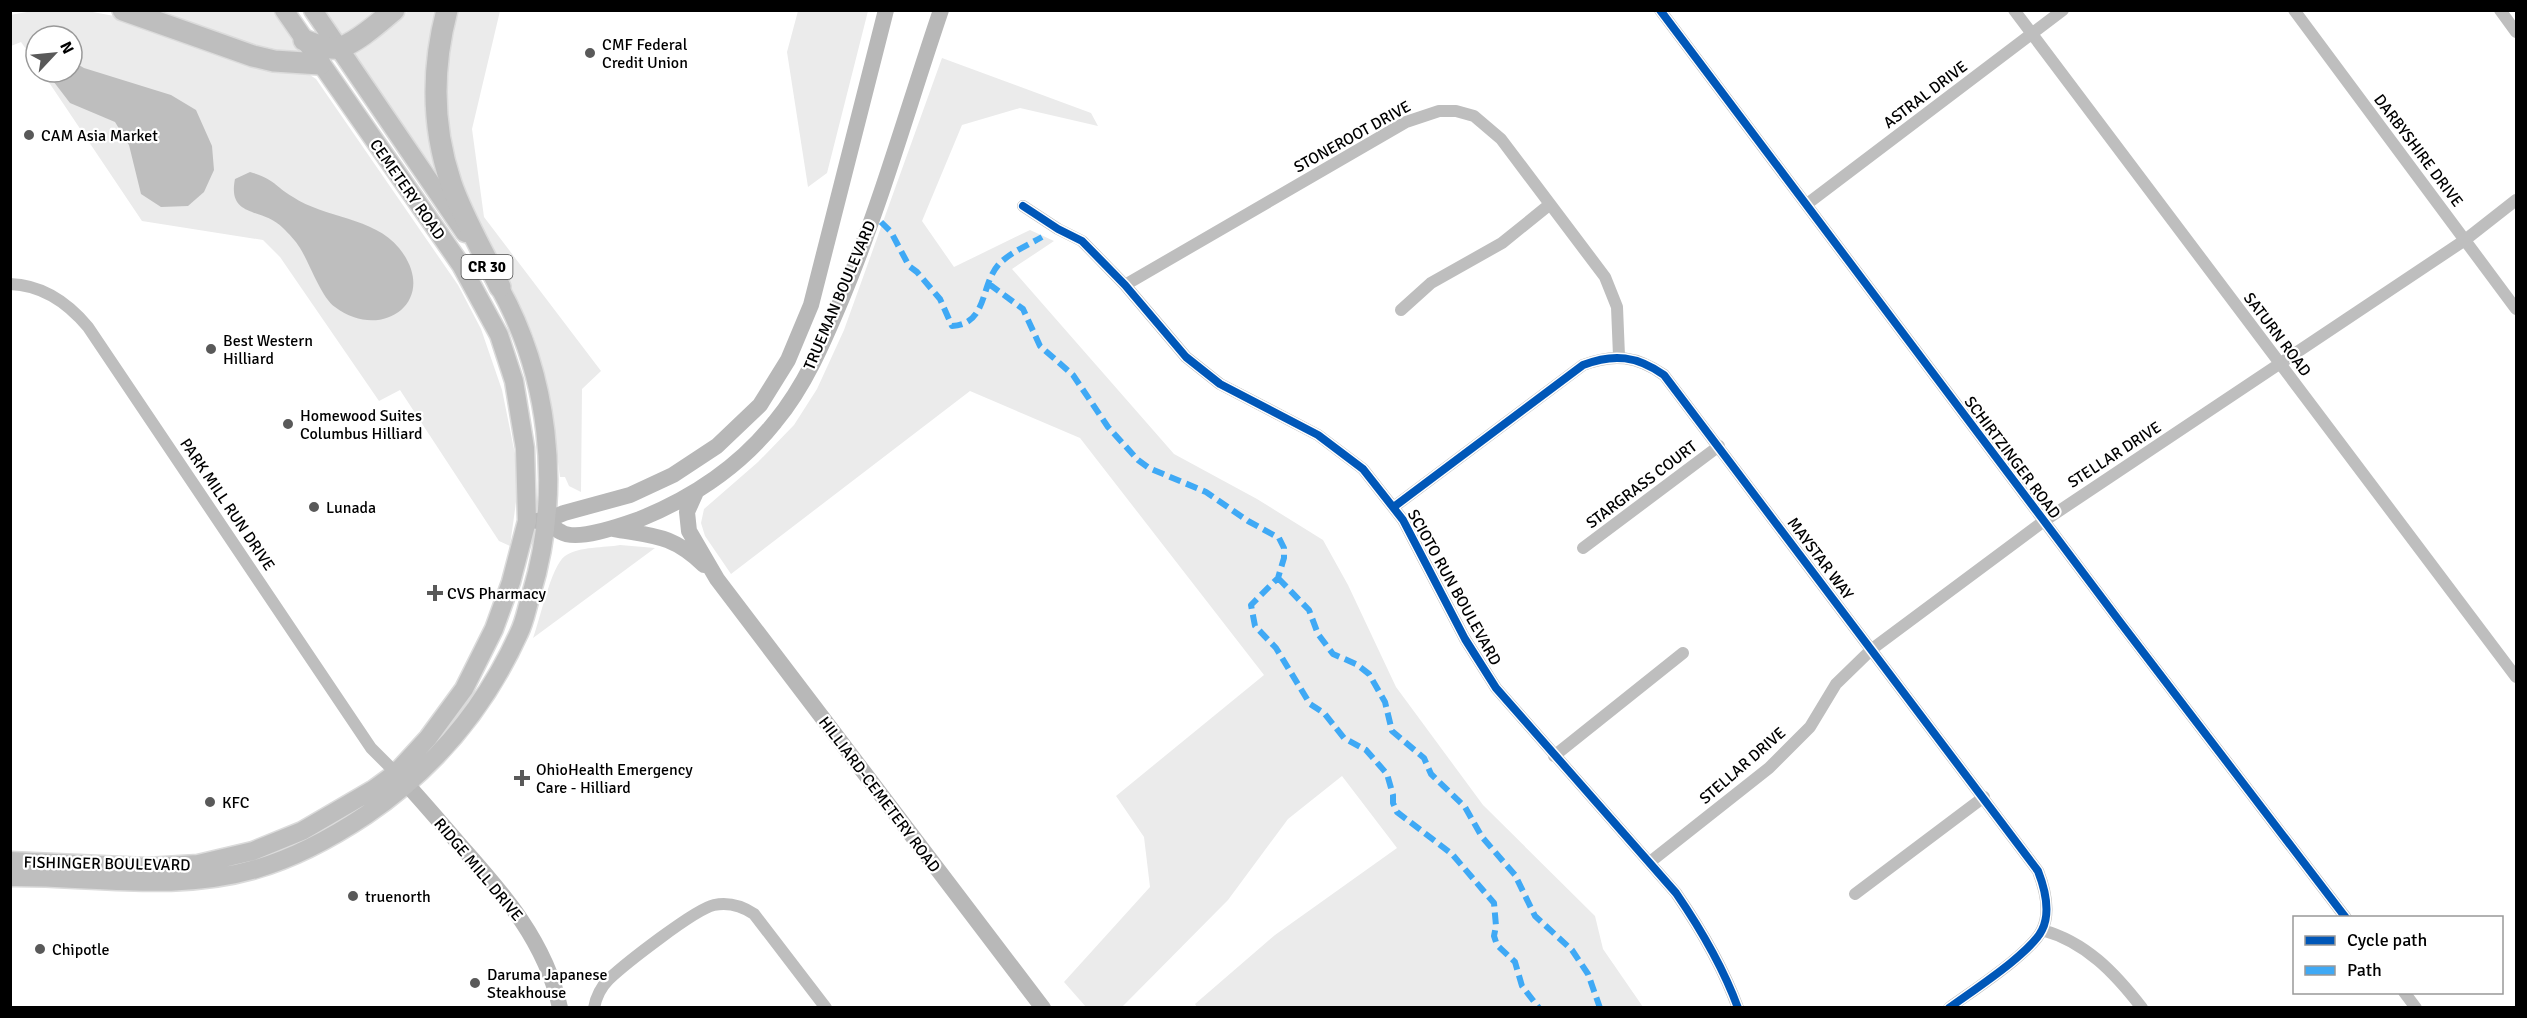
<svg xmlns="http://www.w3.org/2000/svg" width="2527" height="1018" font-family="Signika,sans-serif">
  <style>
    .green { fill: #ebebeb }
    .water { fill: #bebebe }
    .lines { fill: none; stroke-linecap: round; stroke-linejoin: round }
    .primary-casing { stroke: #dbdbdb; stroke-width: 21 }
    .highway-casing { stroke: #dbdbdb; stroke-width: 24 }
    .street { stroke: #bebebe; stroke-width: 12 }
    .secondary { stroke: #b8b8b8; stroke-width: 16 }
    .primary { stroke: #bebebe; stroke-width: 18 }
    .highway { stroke: #bebebe; stroke-width: 21 }
    .quiet { stroke: #3fa9f5; stroke-width: 6; stroke-dasharray: 12 6; stroke-linecap: butt }
    .cycleway-casing { stroke: #fff; stroke-width: 11 }
    .cycleway { stroke: #0057b8; stroke-width: 8 }
    .poi-dot { fill: #595959; stroke: #fff; stroke-width: 2 }
    .labels { text-anchor: middle; stroke-width: 4.5; stroke-linejoin: round; paint-order: stroke }
    .shield { fill: #fff; stroke: #4c4c4c; stroke-width: 1.5 }
    .shield-label { font-size: 15px; font-weight: bold; fill: #000 }
    .poi-label { font-size: 16px; fill: #000; stroke: #fff; text-anchor: start }
    .street-label { font-size: 16px; fill: #000; stroke: #fff }
  </style>
  <rect width="100%" height="100%" fill="#fff"/>
  <path class="green" d="M 33,11 L 87,11 L 120,17 L 261,69 L 307,73 L 316,79 L 458,285 L 481,329 L 502,390 L 517,464 L 516,502 L 510,546 L 499,541 L 400,390 L 379,401 L 280,257 L 263,240 L 142,221 L 42,72 L 72,72 L 72,36 L 36,36 L 36,63 L 21,42 L 11,46 L 10,15 Z
    M 148,11 L 273,11 L 302,54 L 277,54 Z
    M 324,11 L 387,11 L 342,36 Z
    M 408,11 L 444,11 L 440,177 L 350,50 L 380,34 Z
    M 453,11 L 500,11 L 472,129 L 484,217 L 601,371 L 582,389 L 581,492 L 569,486 L 565,477 L 560,477 L 549,392 L 533,335 L 507,279 L 462,198 L 449,156 L 443,63 Z
    M 798,11 L 868,11 L 827,173 L 808,187 L 787,52 Z
    M 942,58 L 1091,113 L 1098,126 L 1020,108 L 962,125 L 922,221 L 954,267 L 1030,230 L 1054,241 L 1012,269 L 1174,454 L 1257,499 L 1323,540 L 1348,585 L 1396,687 L 1483,805 L 1595,916 L 1603,949 L 1643,1007 L 1197,1007 L 1195,1004 L 1275,935 L 1397,848 L 1342,776 L 1288,819 L 1228,900 L 1122,1007 L 1086,1007 L 1064,982 L 1150,887 L 1144,837 L 1116,796 L 1264,675 L 1080,438 L 970,391 L 731,574 L 705,536 L 701,523 L 704,509 L 758,462 L 794,425 L 817,389 L 844,330 Z
    M 620,545 L 655,548 L 533,638 C 540,620 551,566 565,556 C 580,546 604,548 620,545 Z"/>
  <path class="water" d="M 72,61 L 84,68 L 171,95 L 196,110 L 212,146 L 214,170 L 204,192 L 188,206 L 161,207 L 141,194 L 129,145 L 115,122 L 70,103 L 47,73 L 72,72 Z
    M 250,172 C 275,179 273,185 293,197 C 324,218 374,217 399,248 C 441,300 382,343 335,307 C 321,297 310,264 300,248 C 296,241 289,234 283,228 C 263,207 227,219 235,179 Z"/>
  <g class="lines">
    <defs>
      <path id="primary" d="M 313,10 L 465,233
        M 10,861 L 147,867 L 198,864 L 253,851 L 302,831 L 374,789 L 396,773 L 428,738 L 464,689 L 494,629 L 511,582 L 527,521 L 525,448 L 514,381 L 499,335 L 461,265 L 284,10
        M 10,877 C 94,876 174,893 256,869 C 294,858 333,837 366,815 C 434,769 485,708 519,633 C 525,621 527,607 531,595 C 563,489 550,371 493,276"/>
      <path id="highway" d="M 123,10 L 253,56 L 274,61 L 320,64
        M 447,10 C 432,67 432,127 451,183 C 463,218 484,253 500,287
        M 304,40 C 314,44 325,49 337,48 C 353,46 381,21 394,10"/>
    </defs>
    <use href="#primary" class="primary-casing"/>
    <use href="#highway" class="highway-casing"/>
    <path class="street" d="M 1660,10 L 2120,622 L 2346,918
      M 2014,10 L 2516,677
      M 2294,10 L 2516,309
      M 2500,10 L 2516,32
      M 1807,204 L 2063,10
      M 1023,206 L 1058,229 L 1082,241 L 1125,285 L 1186,357 L 1220,384 L 1318,435 L 1363,469 L 1403,520 L 1465,639 L 1496,688 L 1676,893 C 1700,928 1723,967 1738,1008
      M 10,284 C 43,285 68,303 88,327 L 371,748 L 396,773
      M 1125,285 L 1406,122 L 1439,111 L 1456,111 L 1474,116 L 1501,139 L 1605,277 L 1617,307 L 1619,356
      M 1401,310 L 1431,283 L 1502,243 L 1549,205
      M 1395,506 L 1583,365 C 1614,353 1637,356 1664,375 L 2038,871 C 2045,889 2051,912 2042,930 C 2031,953 1972,991 1949,1008
      M 1583,548 L 1719,446
      M 1554,756 L 1683,653
      M 1650,862 L 1769,768 L 1810,727 L 1836,684 L 1872,649 L 2044,521 L 2465,240 L 2516,200
      M 1855,894 L 1984,797
      M 2042,930 C 2086,942 2115,973 2142,1008
      M 2404,992 L 2416,1008
      M 594,1008 C 596,997 601,987 609,979 C 625,964 695,909 714,905 C 729,902 742,906 754,914 L 826,1008"/>
    <path class="secondary" d="M 696,492 L 687,512 L 689,531 L 717,579 L 1043,1008
      M 547,520 C 551,524 556,530 561,532 C 577,542 623,525 640,519 C 692,498 740,466 775,422 C 805,386 824,341 842,298 C 881,204 908,107 941,10
      M 537,521 L 547,520 L 564,513 L 630,495 L 673,475 L 717,446 L 760,405 L 788,360 L 811,305 L 886,10
      M 614,529 C 654,536 673,535 704,565
      M 398,775 C 419,797 439,821 459,844 C 503,893 546,942 560,1008"/>
    <use href="#primary" class="primary"/>
    <use href="#highway" class="highway"/>
    <path class="quiet" d="M 881,222 L 891,232 L 909,266 L 917,272 L 940,299 L 952,326 C 988,324 980,285 999,264 C 1011,252 1028,245 1042,237
      M 989,284 L 1023,309 L 1040,346 L 1073,375 L 1108,427 L 1138,460 L 1149,468 L 1206,492 L 1248,521 L 1279,538 L 1284,548 L 1284,558 L 1278,578 L 1251,605 L 1255,626 L 1276,648 L 1310,704 L 1324,713 L 1344,738 L 1366,750 L 1387,774 L 1393,795 L 1393,803 L 1397,812 L 1452,854 L 1494,903 L 1496,926 L 1494,936 L 1497,945 L 1515,962 L 1522,986 L 1539,1008
      M 1278,578 L 1309,610 L 1318,634 L 1333,654 L 1356,664 L 1369,674 L 1385,702 L 1392,731 L 1424,758 L 1431,774 L 1465,807 L 1482,837 L 1515,875 L 1535,916 L 1572,950 L 1588,974 L 1600,1008"/>
    <defs>
      <path id="cycleway" d="M 1660,10 L 2120,622 L 2346,918
        M 1023,206 L 1058,229 L 1082,241 L 1125,285 L 1186,357 L 1220,384 L 1318,435 L 1363,469 L 1403,520 L 1465,639 L 1496,688 L 1676,893 C 1700,928 1723,967 1738,1008
        M 1395,506 L 1583,365 C 1614,353 1637,356 1664,375 L 2038,871 C 2045,889 2051,912 2042,930 C 2031,953 1972,991 1949,1008"/>
    </defs>
    <use href="#cycleway" class="cycleway-casing"/>
    <use href="#cycleway" class="cycleway"/>
  </g>
  <g class="poi-dot">
    <circle cx="590" cy="53" r="6"/>
    <circle cx="29" cy="135" r="6"/>
    <circle cx="211" cy="349" r="6"/>
    <circle cx="288" cy="424" r="6"/>
    <circle cx="314" cy="507" r="6"/>
    <path d="M432 584h6v6h6v6h-6v6h-6v-6h-6v-6h6z"/>
    <path d="M519 769h6v6h6v6h-6v6h-6v-6h-6v-6h6z"/>
    <circle cx="210" cy="802" r="6"/>
    <circle cx="353" cy="896" r="6"/>
    <circle cx="40" cy="949" r="6"/>
    <circle cx="475" cy="983" r="6"/>
  </g>
  <g class="labels">
    <rect class="shield" x="461.5" y="255" width="51" height="24" rx="4.5"/>
    <g class="shield-label">
      <text x="487" y="272">CR 30</text>
    </g>
    <g class="poi-label">
      <text x="602" y="50">CMF Federal<tspan x="602" dy="18">Credit Union</tspan></text>
      <text x="41" y="141">CAM Asia Market</text>
      <text x="223" y="346">Best Western<tspan x="223" dy="18">Hilliard</tspan></text>
      <text x="300" y="421">Homewood Suites<tspan x="300" dy="18">Columbus Hilliard</tspan></text>
      <text x="326" y="513">Lunada</text>
      <text x="447" y="599">CVS Pharmacy</text>
      <text x="536" y="775">OhioHealth Emergency<tspan x="536" dy="18">Care - Hilliard</tspan></text>
      <text x="222" y="808">KFC</text>
      <text x="365" y="902">truenorth</text>
      <text x="52" y="955">Chipotle</text>
      <text x="487" y="980">Daruma Japanese<tspan x="487" dy="18">Steakhouse</tspan></text>
    </g>
    <g class="street-label">
      <text transform="translate(1925 94) rotate(-37)" y="6">ASTRAL DRIVE</text>
      <text transform="translate(1352 136) rotate(-29)" y="6">STONEROOT DRIVE</text>
      <text transform="translate(2419 150) rotate(53)" y="6">DARBYSHIRE DRIVE</text>
      <text transform="translate(408 189) rotate(55)" y="6">CEMETERY ROAD</text>
      <text transform="translate(839 295) rotate(-67)" y="6">TRUEMAN BOULEVARD</text>
      <text transform="translate(2278 334) rotate(53)" y="6">SATURN ROAD</text>
      <text transform="translate(2114 454) rotate(-33)" y="6">STELLAR DRIVE</text>
      <text transform="translate(2013 457) rotate(53)" y="6">SCHIRTZINGER ROAD</text>
      <text transform="translate(1641 484) rotate(-37)" y="6">STARGRASS COURT</text>
      <text transform="translate(228 504) rotate(56)" y="6">PARK MILL RUN DRIVE</text>
      <text transform="translate(1821 558) rotate(53)" y="6">MAYSTAR WAY</text>
      <text transform="translate(1455 587) rotate(61)" y="6">SCIOTO RUN BOULEVARD</text>
      <text transform="translate(1742 765) rotate(-41)" y="6">STELLAR DRIVE</text>
      <text transform="translate(880 794) rotate(53)" y="6">HILLIARD-CEMETERY ROAD</text>
      <text transform="translate(107 863) rotate(1)" y="6">FISHINGER BOULEVARD</text>
      <text transform="translate(479 869) rotate(50)" y="6">RIDGE MILL DRIVE</text>
    </g>
  </g>
  <rect width="2527" height="1018" fill="none" stroke="#000000" stroke-width="24"/>
  <rect x="2293" y="916" width="210" height="78" fill="#ffffff" stroke="#999999" stroke-width="1.5"/>
  <rect x="2305" y="936" width="30" height="9" fill="#0057b8" stroke="#999999" stroke-width="1.5"/>
  <text x="2347" y="946" font-size="18" fill="#000000">Cycle path</text>
  <rect x="2305" y="966" width="30" height="9" fill="#3fa9f5" stroke="#999999" stroke-width="1.5"/>
  <text x="2347" y="976" font-size="18" fill="#000000">Path</text>
  <g transform="translate(54 54) rotate(64)"><circle r="28" fill="#ffffff" stroke="#999999" stroke-width="1.5"/>
  <path d="M0-4.5L10 22L0 15L-10 22Z" fill="#595959"/>
  <text y="-9" font-size="16" font-weight="bold" text-anchor="middle" fill="#000000">N</text>
  </g>
</svg>
